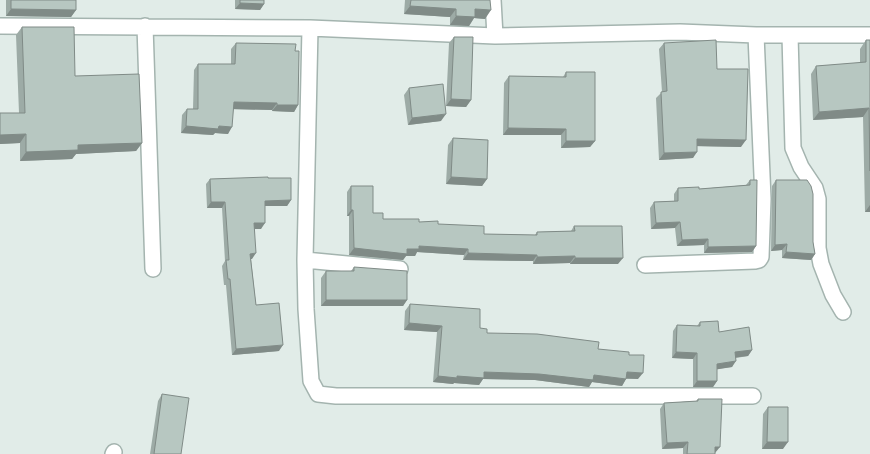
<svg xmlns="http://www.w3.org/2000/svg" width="870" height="454" font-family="'DejaVu Sans',sans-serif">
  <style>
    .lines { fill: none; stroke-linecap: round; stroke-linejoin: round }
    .street-casing { stroke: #a4b4af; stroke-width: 18 }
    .street { stroke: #fff; stroke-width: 15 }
    .wall { fill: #9daba6 }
    .shaded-wall { fill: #808b87 }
    .building { fill: #b7c7c1; stroke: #808b87 }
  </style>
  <rect width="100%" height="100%" fill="#e1ece8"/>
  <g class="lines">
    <defs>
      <path id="street" d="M 493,0 L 495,36
        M 0,26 L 310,28 L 495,36 L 680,32 L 756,35 L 870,35
        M 145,26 L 153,269
        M 310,28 L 305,260 L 306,309 L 311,381 L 318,394 L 336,396 L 753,396
        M 790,35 L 793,148 L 801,167 L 815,188 L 818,199 L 818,248 L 821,264 L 833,295 L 843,312
        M 305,260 L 400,269
        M 645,265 L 755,261 L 759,260 L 761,257 L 763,199 L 756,35
        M 113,454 L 114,452"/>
    </defs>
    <use href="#street" class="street-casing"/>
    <use href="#street" class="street"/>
  </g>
  <path class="wall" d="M 6,0 L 76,0 L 76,10 L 71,17 L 6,16 Z
    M 235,0 L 264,0 L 264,4 L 260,10 L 235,9 Z
    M 402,0 L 490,0 L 485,19 L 474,18 L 469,26 L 450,25 L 450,17 L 404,14 L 405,0 Z
    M 22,27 L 75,76 L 142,143 L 136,151 L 76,154 L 72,159 L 20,161 L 20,143 L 0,144 L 0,113 L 19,113 L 16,35 Z
    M 454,37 L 471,100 L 466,107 L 446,106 L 449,43 Z
    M 866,40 L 870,40 L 870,212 L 865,212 L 863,117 L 813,120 L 811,74 L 816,66 L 860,63 L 860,49 Z
    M 236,43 L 295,51 L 298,105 L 294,112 L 272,111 L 272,110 L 233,109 L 228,134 L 215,133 L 213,135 L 181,133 L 182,115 L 187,109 L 193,109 L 194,70 L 198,64 L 231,64 L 231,49 Z
    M 664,43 L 717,69 L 741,147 L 697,146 L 693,158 L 659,160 L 656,98 L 662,92 L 659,49 Z
    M 566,72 L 595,141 L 590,147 L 561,148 L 561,135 L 503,135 L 504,83 L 509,76 L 563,77 Z
    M 409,88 L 441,121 L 408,125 L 404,95 Z
    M 453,138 L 487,179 L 482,186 L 446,184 L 448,145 Z
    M 268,178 L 291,200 L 287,206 L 265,206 L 261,229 L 255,229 L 252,259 L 251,259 L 256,305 L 279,351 L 232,355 L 226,285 L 224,285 L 222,266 L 225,261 L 222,208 L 207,208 L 206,184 L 210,179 Z
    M 750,180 L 756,246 L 752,252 L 704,253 L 704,245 L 677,246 L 675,228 L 651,229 L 650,208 L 654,202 L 674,201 L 674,194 L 678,188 L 699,189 L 746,185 Z
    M 776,180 L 813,242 L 815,254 L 811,260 L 782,258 L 782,250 L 771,251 L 772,186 Z
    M 351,186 L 373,213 L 383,219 L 438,224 L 484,234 L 535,235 L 537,232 L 571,231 L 574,226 L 618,264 L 570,264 L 570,263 L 533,264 L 533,261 L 463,260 L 464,255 L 417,252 L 415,256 L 406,256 L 403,260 L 349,255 L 349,216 L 347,216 L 347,192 Z
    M 354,267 L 407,300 L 403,306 L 321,306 L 321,278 L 326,271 L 351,271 Z
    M 410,304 L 480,328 L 487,333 L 598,349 L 629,355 L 638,379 L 626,379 L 622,386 L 592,382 L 589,387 L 535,380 L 483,379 L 479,385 L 454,383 L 453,384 L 433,382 L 437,332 L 404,330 L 405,311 Z
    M 700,322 L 752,350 L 748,356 L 736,358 L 732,367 L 717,369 L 717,381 L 713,387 L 693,387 L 693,359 L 672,358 L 673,331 L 677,325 L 697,326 Z
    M 162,394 L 181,454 L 150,454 L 158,401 Z
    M 698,399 L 715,453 L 715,454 L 683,454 L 683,448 L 662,449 L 660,409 L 664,403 L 696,401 Z
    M 768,407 L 783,449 L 762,449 L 763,414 Z"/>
  <path class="shaded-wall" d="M 240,3 L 264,4 L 260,10 L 235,9 Z
    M 410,6 L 456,9 L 450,17 L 404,14 Z
    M 11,9 L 76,10 L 71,17 L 6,16 Z
    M 475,9 L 491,10 L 485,19 L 474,18 L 469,26 L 450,25 L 456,16 Z
    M 451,99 L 471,100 L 466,107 L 446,106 Z
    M 234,102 L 277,103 L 272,110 L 229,109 Z
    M 277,105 L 298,105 L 294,112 L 272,111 Z
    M 869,108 L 863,117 L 813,120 L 819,112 Z
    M 446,114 L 441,121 L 408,125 L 412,118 Z
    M 186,126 L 219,126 L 232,127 L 228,134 L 215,133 L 213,135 L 181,133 Z
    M 508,128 L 566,129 L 561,135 L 503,135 Z
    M 26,134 L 20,143 L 0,144 L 0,135 Z
    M 697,139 L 746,140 L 741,147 L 692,146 Z
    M 566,141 L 595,141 L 590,147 L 561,148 Z
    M 142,143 L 136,151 L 76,154 L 72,159 L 20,161 L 26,152 L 78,145 Z
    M 697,152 L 693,158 L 659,160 L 664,153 Z
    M 451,177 L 487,179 L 482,186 L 446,184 Z
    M 291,200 L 287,206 L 261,206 L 265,201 Z
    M 211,202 L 225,202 L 222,208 L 207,208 Z
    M 870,205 L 870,212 L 865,212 Z
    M 351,210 L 353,210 L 349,216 L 347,216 Z
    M 680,222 L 675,228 L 651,229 L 656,223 Z
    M 254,223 L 265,223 L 261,229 L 250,229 Z
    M 708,239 L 704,245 L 677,246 L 682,240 Z
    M 787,244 L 782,250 L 771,251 L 775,245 Z
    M 419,246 L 468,249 L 464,255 L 417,252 L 415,256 L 406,256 L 403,260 L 349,255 L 354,248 L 407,249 Z
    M 756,246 L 752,252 L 704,253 L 708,247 Z
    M 786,252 L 815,254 L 811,260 L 782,258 Z
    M 256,253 L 252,259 L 246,259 L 250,254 Z
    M 468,253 L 537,255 L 533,261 L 463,260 Z
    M 575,256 L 570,263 L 533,264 L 537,257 Z
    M 575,258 L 623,258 L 618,264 L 570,264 Z
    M 326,300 L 407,300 L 403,306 L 321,306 Z
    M 409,323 L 442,326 L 437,332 L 404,330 Z
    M 283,345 L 279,351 L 232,355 L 236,349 Z
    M 752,350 L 748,356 L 731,358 L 735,352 Z
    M 676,352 L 697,353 L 693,359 L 672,358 Z
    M 736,361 L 732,367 L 713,370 L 717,364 Z
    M 484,372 L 594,375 L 626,379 L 622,386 L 592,382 L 589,387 L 535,380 L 483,379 L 479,385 L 454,383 L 453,384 L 433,382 L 438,376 L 457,376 Z
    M 627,372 L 643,373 L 638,379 L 622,378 Z
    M 697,381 L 717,381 L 713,387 L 693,387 Z
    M 688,442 L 683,448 L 662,449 L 667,443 Z
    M 767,442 L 788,442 L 783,449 L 762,449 Z
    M 715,447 L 720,447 L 715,453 L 711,453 Z"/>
  <path class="building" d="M 11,0 L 76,0 L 76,10 L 11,9 Z
    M 240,0 L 264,0 L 264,4 L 240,3 Z
    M 411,0 L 490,0 L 491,10 L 475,9 L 475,17 L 456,16 L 456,9 L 410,6 Z
    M 22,27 L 74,27 L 75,76 L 139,74 L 142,143 L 78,145 L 78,150 L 26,152 L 26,134 L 0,135 L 0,113 L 25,113 Z
    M 454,37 L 473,37 L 471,100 L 451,99 Z
    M 716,40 L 717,69 L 748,69 L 746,140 L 697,139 L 697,152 L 664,153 L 661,92 L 667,91 L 664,43 Z
    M 866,40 L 870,40 L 870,171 L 869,108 L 819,112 L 816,66 L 866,62 Z
    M 236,43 L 296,44 L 295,51 L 299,51 L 298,105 L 277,105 L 277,103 L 234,102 L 232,127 L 219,126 L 218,129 L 186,126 L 187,109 L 198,109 L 198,64 L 235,64 Z
    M 566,72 L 595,72 L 595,141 L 566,141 L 566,129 L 508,128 L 509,76 L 566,77 Z
    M 443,84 L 446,114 L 412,118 L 409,88 Z
    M 453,138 L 488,140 L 487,179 L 451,177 Z
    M 268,177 L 268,178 L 291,178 L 291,200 L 265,201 L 265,223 L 254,223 L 256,253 L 250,254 L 256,305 L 279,303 L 283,345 L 236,349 L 230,279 L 228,279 L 226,260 L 229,260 L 225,202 L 211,202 L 210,179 Z
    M 750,180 L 757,180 L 756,246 L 708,247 L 708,239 L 682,240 L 680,222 L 656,223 L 654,202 L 678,201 L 678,188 L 699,187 L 699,189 L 750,185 Z
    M 776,180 L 807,180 L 811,186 L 813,194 L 813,242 L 815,254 L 786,252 L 787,244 L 775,245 Z
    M 351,186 L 373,186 L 373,213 L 383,213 L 383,219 L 419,219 L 419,222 L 438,221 L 438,224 L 484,226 L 484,234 L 537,235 L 537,232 L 575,231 L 574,226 L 622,226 L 623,258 L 575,258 L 575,256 L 537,257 L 537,255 L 468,253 L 468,249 L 419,246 L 419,249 L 407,249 L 407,254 L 354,248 L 353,210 L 351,210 Z
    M 354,267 L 407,271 L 407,300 L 326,300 L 326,271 L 354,271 Z
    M 410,304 L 480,309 L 480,328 L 487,329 L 487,333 L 537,334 L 599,342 L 598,349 L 629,352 L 629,355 L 644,355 L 643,373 L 627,372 L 626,379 L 594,375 L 593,380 L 539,374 L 484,372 L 484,378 L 457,376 L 457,378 L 438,376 L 442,326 L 409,323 Z
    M 718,321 L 719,332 L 749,327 L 752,350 L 735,352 L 736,361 L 717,364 L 717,381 L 697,381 L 697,353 L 676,352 L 677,325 L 700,326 L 700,322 Z
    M 162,394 L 189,398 L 181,454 L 154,454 Z
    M 698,399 L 722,399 L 720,447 L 715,447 L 715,454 L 687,454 L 688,442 L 667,443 L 664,403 L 698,401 Z
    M 768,407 L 788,407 L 788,442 L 767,442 Z"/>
</svg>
